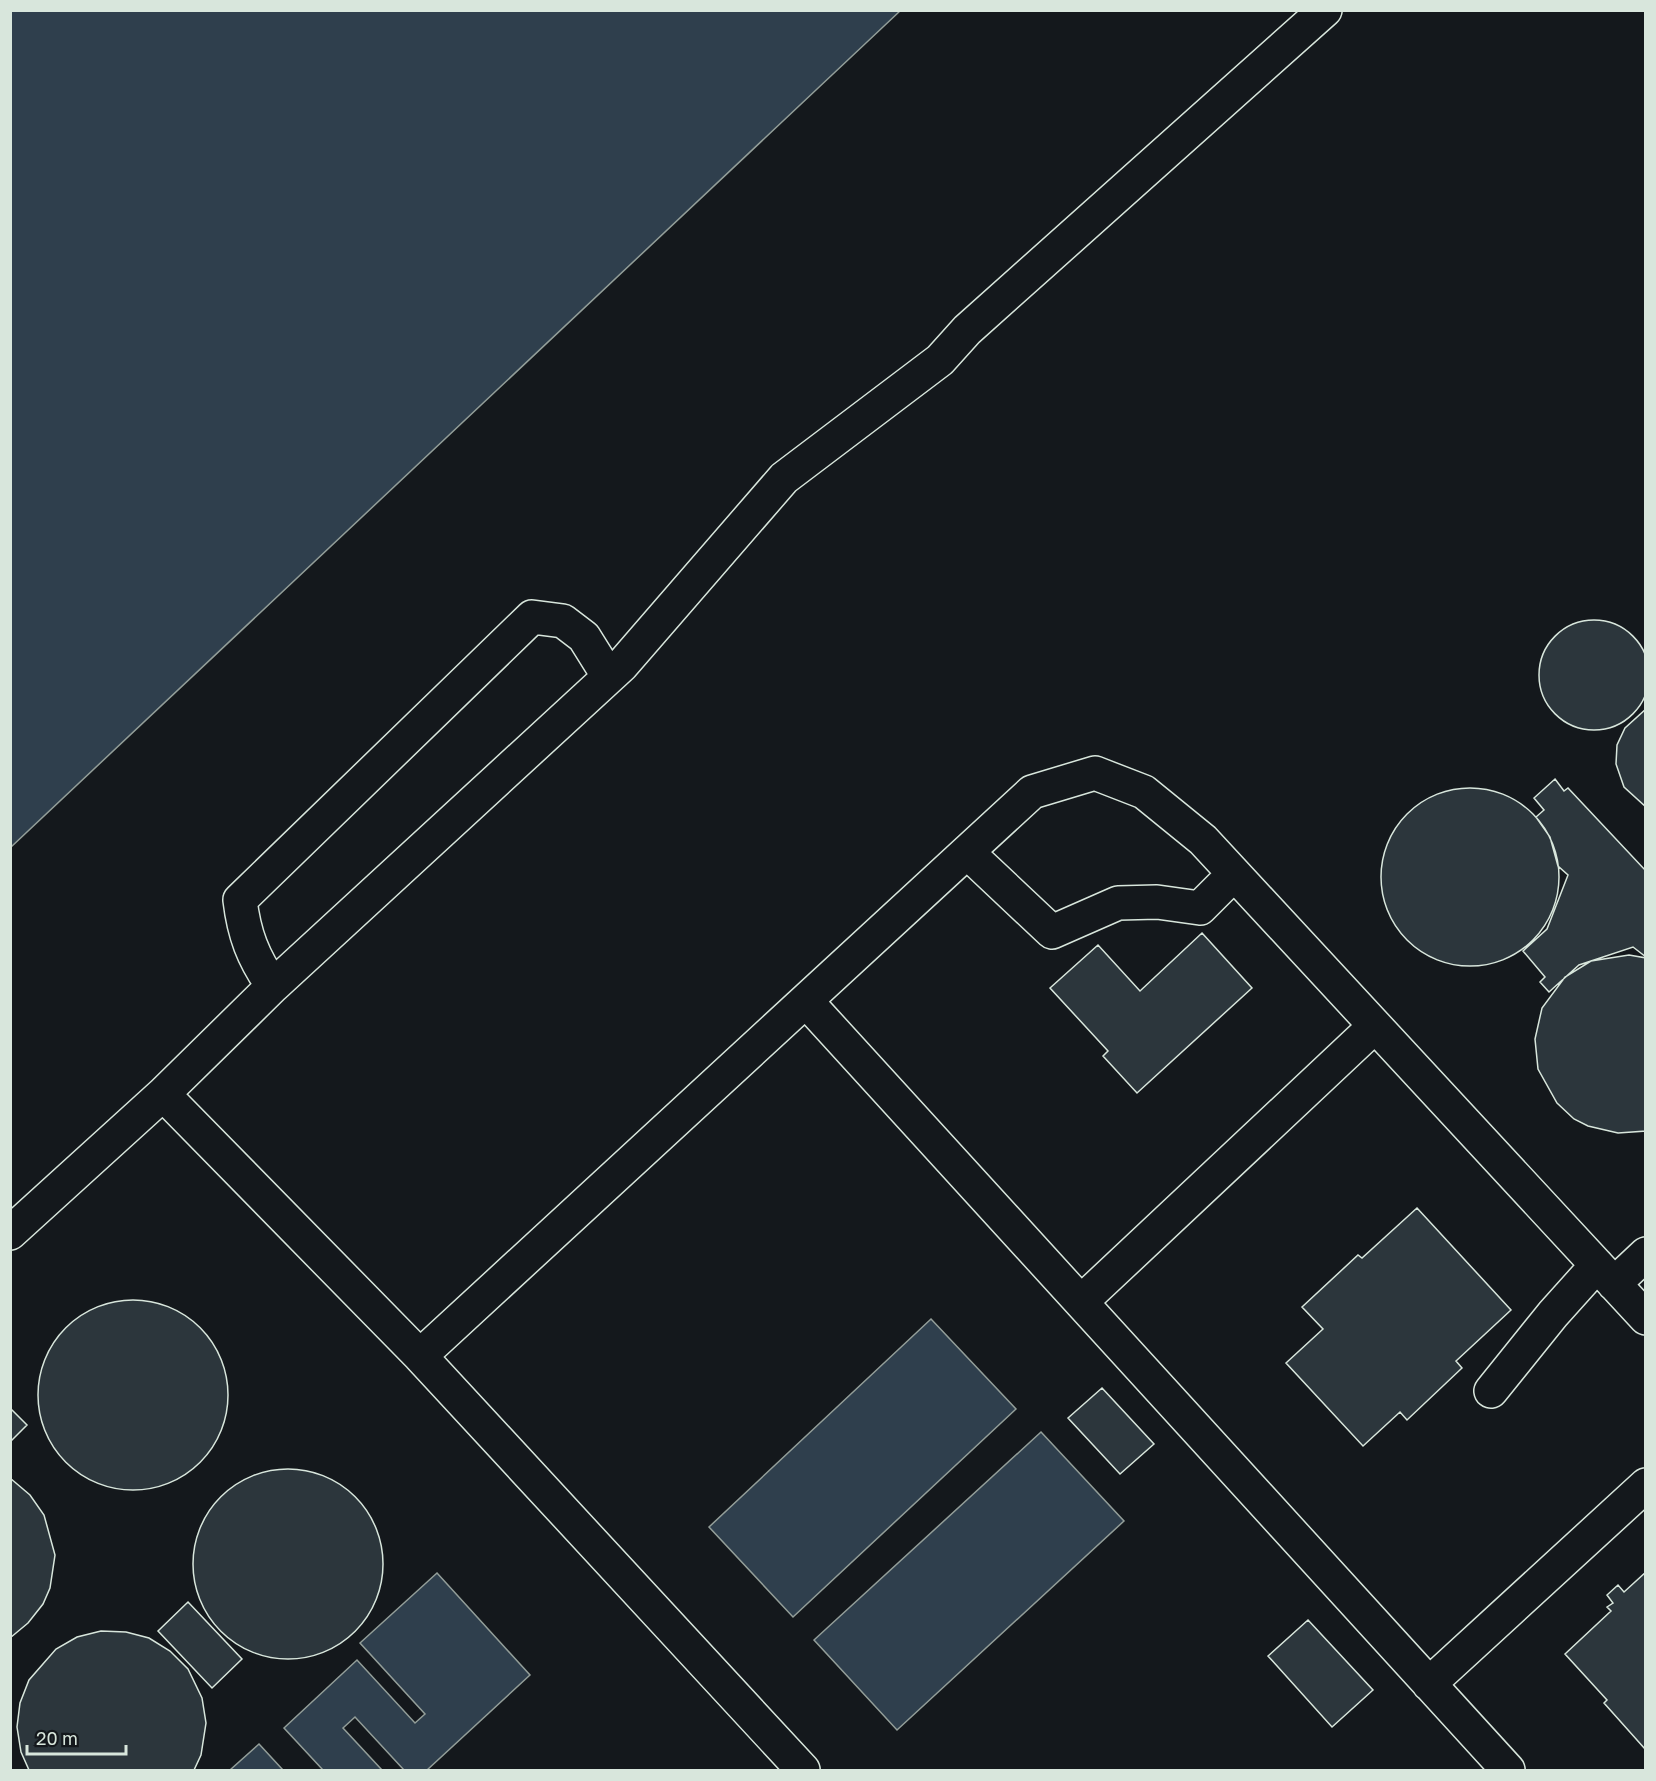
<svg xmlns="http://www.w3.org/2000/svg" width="1656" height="1781" font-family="'Golos Text',sans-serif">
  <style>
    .water { fill: #2f3f4d; stroke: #939e99; stroke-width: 1.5 }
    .building { fill: #2c363c; stroke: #d8e6dc; stroke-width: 1.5 }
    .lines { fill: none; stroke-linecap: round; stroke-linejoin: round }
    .minor-casing { stroke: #d8e6dc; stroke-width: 36 }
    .minor { stroke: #14181c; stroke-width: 33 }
  </style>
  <rect width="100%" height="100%" fill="#14181c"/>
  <path class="water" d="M 11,10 L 900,10 L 900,11 L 11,847 Z
    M 931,1319 L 1016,1409 L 793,1617 L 709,1527 Z
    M 1041,1432 L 1124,1521 L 897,1730 L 814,1640 Z
    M 437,1573 L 530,1675 L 427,1770 L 404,1770 L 355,1717 L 343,1728 L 382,1770 L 323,1770 L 284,1728 L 357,1660 L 415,1723 L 425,1714 L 360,1643 Z
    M 259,1744 L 283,1770 L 230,1770 Z"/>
  <path class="building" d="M1539 675a55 55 0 1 1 110 0a55 55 0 1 1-110 0Z
    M 1646,709 L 1646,807 L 1624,787 L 1616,764 L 1617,745 L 1625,728 Z
    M 1555,779 L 1564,791 L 1568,788 L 1646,871 L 1646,957 L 1633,947 L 1579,965 L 1549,992 L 1540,982 L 1545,977 L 1523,951 L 1547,929 L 1568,875 L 1558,866 L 1550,837 L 1536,817 L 1544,810 L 1534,798 Z
    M1381 877a89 89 0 1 1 178 0a89 89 0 1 1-178 0Z
    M 1202,933 L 1252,988 L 1137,1093 L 1103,1056 L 1108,1051 L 1050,988 L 1098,945 L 1140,991 Z
    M 1629,955 L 1646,958 L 1646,1131 L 1618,1133 L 1588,1126 L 1574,1119 L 1557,1103 L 1538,1069 L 1535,1039 L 1542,1008 L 1565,977 L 1591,961 Z
    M 1417,1208 L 1511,1310 L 1456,1361 L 1462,1368 L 1407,1420 L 1400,1412 L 1363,1446 L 1286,1363 L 1323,1329 L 1302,1307 L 1358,1255 L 1362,1258 Z
    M38 1395a95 95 0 1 1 190 0a95 95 0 1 1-190 0Z
    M 1102,1388 L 1154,1444 L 1120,1474 L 1068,1418 Z
    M 10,1408 L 27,1425 L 10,1442 Z
    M193 1564a95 95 0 1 1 190 0a95 95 0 1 1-190 0Z
    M 10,1478 L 30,1495 L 44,1515 L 55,1555 L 50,1588 L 43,1604 L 28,1623 L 10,1638 Z
    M 1646,1572 L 1646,1749 L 1645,1749 L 1604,1703 L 1607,1700 L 1565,1654 L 1611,1611 L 1607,1607 L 1613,1603 L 1607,1595 L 1618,1585 L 1624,1592 Z
    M 188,1602 L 242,1659 L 212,1688 L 158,1631 Z
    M 1308,1620 L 1373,1690 L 1332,1727 L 1268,1656 Z
    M 101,1631 L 126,1632 L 149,1638 L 170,1651 L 188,1669 L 202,1698 L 206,1723 L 201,1755 L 194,1770 L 29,1770 L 21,1752 L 17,1727 L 20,1703 L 29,1680 L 56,1649 L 77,1637 Z"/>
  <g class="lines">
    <defs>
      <path id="minor" d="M 967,852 L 1052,932 L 1118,903 L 1157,902 L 1200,908 L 1234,874
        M 273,986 C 253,958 244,934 240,900 L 532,617 L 563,621 L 584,637 L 609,677
        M 806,1001 L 1508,1770
        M 163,1094 L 273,986 L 622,665 L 784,478 L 940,360 L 967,330 L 1325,10
        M 10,1233 L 163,1094 L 420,1356 L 803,1770
        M 1614,1284 L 1646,1254
        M 1081,1302 L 1375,1026
        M 420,1356 L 1032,792 L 1095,773 L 1144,792 L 1203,840 L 1646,1318
        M 1491,1391 L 1553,1314 L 1597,1265
        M 1429,1684 L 1646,1485"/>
    </defs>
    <use href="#minor" class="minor-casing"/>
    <use href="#minor" class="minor"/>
  </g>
  <rect width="1656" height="1781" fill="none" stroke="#d8e6dc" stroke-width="24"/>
  <path d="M27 1745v9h99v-9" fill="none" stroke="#d8e6dc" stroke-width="3"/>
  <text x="36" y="1745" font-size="18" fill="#d8e6dc" stroke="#14181c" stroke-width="4.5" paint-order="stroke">20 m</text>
</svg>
